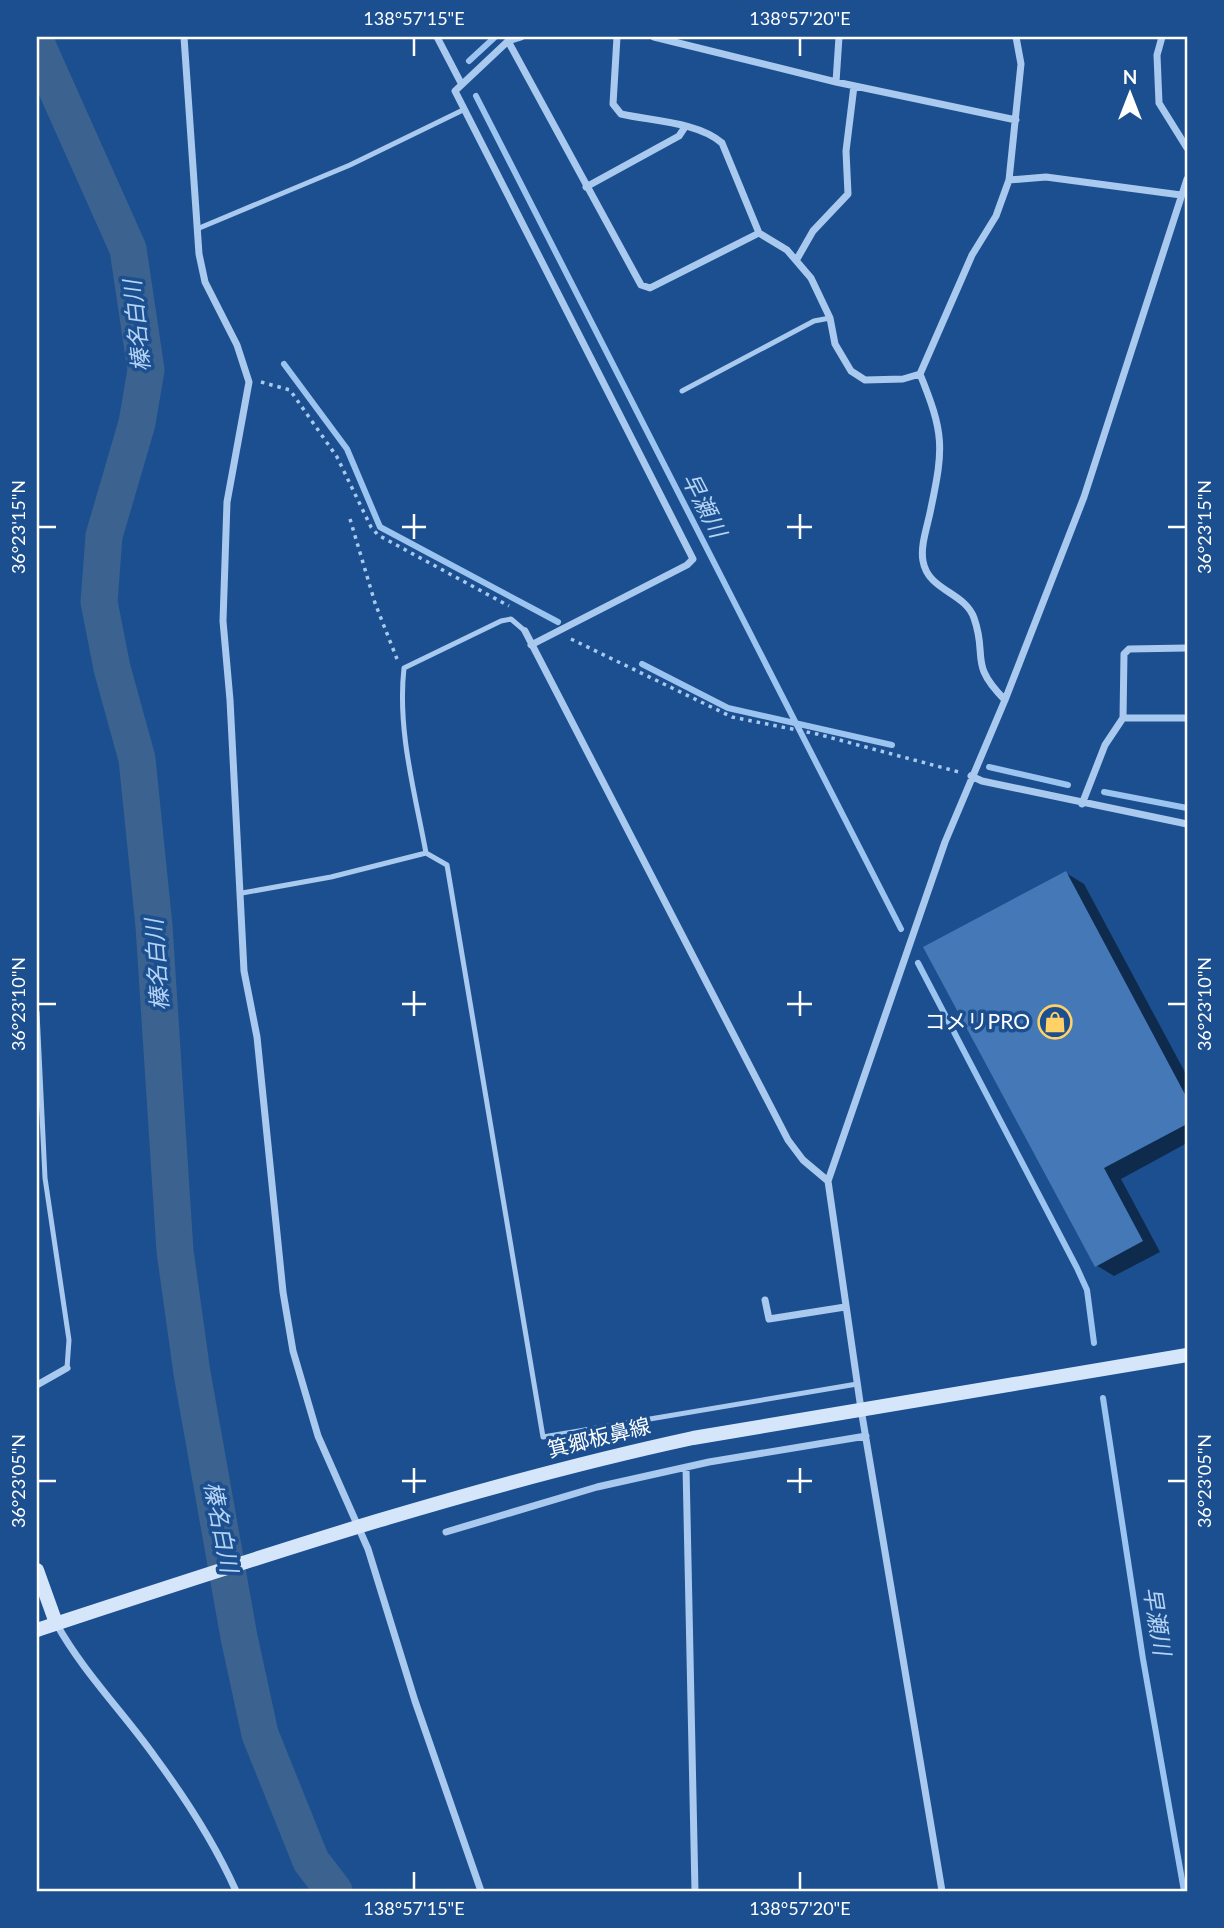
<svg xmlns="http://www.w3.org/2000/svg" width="1224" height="1928" font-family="Lato,'Noto Sans JP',sans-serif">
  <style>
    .shadow { fill: #0007 }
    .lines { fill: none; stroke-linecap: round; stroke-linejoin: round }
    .stream { stroke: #9cc4f0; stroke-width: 6 }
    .river { stroke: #3c6290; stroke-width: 37 }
    .building { fill: #4478b7 }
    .path { stroke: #a9c9ee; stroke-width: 3.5; stroke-dasharray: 3.5 5; stroke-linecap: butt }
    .lane { stroke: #a9c9ee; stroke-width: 5 }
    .street { stroke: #a9c9ee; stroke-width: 7 }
    .secondary { stroke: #d6e6fa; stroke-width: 14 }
    .ticks { fill: none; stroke: #fff; stroke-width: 2.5 }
    .labels { text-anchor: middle; stroke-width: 7; stroke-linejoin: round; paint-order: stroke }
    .poi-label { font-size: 21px; fill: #fff; stroke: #1b4f8f; text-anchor: end }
    .street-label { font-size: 21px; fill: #fff; stroke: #1b4f8f }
    .water-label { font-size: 23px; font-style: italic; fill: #b5d3f5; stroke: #1b4f8f }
    .neatline { fill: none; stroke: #fff; stroke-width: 2.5 }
    .ticks-label { font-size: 18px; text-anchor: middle; fill: #fff }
  </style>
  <rect width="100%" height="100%" fill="#1b4f8f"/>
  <path class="shadow" d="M 1066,873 L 1084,884 L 1187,1076 L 1187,1143 L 1121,1179 L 1160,1252 L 1114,1276 L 1096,1265 Z"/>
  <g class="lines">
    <path class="stream" d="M 469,61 L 495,37
      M 476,96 L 901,929
      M 284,364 L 347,449 L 380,527 L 558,622
      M 642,664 L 728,708 L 892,745
      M 989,767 L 1068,785
      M 1104,792 L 1187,808
      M 918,963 L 1077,1268 L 1087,1290 L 1094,1343
      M 1103,1398 L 1143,1659 L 1184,1891"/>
    <path class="river" d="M 37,45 L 128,249 L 146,370 L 137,423 L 104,536 L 99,602 L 112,668 L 137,759 L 154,926 L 175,1251 L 192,1373 L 239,1637 L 260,1734 L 311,1861 L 334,1891"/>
  </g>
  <path class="building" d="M 1066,871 L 1187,1098 L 1187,1124 L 1104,1168 L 1143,1241 L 1095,1267 L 923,947 Z"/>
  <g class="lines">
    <path class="path" d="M 261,382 L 290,390 L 337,457 L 371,527 L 378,535 L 509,606
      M 350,519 L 375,603 L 397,659
      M 571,639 L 732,717 L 817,734 L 959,772"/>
    <path class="lane" d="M 197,229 L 350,165 L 463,110
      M 682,391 L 814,321 L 830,318
      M 426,853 C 415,793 397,730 404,668 L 501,621 L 511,619 L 525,631
      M 242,893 L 331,877 L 426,853 L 447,865 L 543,1437 L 857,1384
      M 37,1012 L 45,1178 L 69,1340 L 67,1368"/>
    <path class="street" d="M 184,37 L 199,254 L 205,282 L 237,345 L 249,382 L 227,502 L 223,621 L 230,700 L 244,971 L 257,1037 L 283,1292 L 293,1351 L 318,1436 L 368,1549 L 415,1701 L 481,1891
      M 437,37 L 461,83
      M 521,37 L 508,41 L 455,91 L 693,559 L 687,565 L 531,645
      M 617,37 L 613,104 L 621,114 C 652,121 698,122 722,143 L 759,233 L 787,250 L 811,278 L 830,318 L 835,344 L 851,371 L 865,380 L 903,379 L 920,374
      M 654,37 L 836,82 L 1016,120
      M 1162,37 L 1157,55 L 1159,103 L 1187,148
      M 508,41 L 641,285 L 650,288 L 759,233
      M 836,82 L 839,37
      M 1009,180 L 1046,177 L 1181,195
      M 586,187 L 679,136 L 685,127
      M 797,259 L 813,231 L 848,194 L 846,151 L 854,86
      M 525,631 L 788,1140 L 803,1160 L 828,1181
      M 1005,700 C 968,663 988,657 974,618 C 965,592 928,591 923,561 C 920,545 928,525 931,508 C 944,447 944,433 920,374 L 972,255 L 996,216 L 1009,180 L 1021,64 L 1016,37
      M 1123,718 L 1187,718
      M 971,776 L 982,781 L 1187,824
      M 1082,804 L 1105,745 L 1123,718 L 1124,654 L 1129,649 L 1187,648
      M 765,1300 L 769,1319 L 845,1307
      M 37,1385 L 67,1368
      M 686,1467 L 695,1891
      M 446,1532 L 597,1487 L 709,1462 L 866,1436
      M 56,1623 C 83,1672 123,1712 155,1757 C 186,1799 215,1844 236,1891
      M 942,1891 L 861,1409 L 828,1181 L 945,842 L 1005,700 L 1084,497 L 1187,179"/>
    <path class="secondary" d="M 37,1570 L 56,1623
      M 37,1630 C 253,1559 471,1486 693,1438 L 1187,1355"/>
  </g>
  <path class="ticks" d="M 414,38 L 414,56M 800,38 L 800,56M 414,514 L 414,539M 800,514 L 800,539M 38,527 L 56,527M 402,527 L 426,527M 787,527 L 812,527M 1168,527 L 1186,527M 414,991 L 414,1016M 800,991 L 800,1016M 38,1004 L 56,1004M 402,1004 L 426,1004M 787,1004 L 812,1004M 1168,1004 L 1186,1004M 414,1468 L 414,1493M 800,1468 L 800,1493M 38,1481 L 56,1481M 402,1481 L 426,1481M 787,1481 L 812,1481M 1168,1481 L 1186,1481M 414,1872 L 414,1890M 800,1872 L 800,1890"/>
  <defs>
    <symbol id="shop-ring" viewBox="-11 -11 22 22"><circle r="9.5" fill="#1b4f8f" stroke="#ffd166" stroke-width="1.5"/><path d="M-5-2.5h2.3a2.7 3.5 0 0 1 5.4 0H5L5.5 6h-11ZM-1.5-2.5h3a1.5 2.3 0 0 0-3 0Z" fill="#ffd166"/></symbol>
  </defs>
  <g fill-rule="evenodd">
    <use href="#shop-ring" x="1036" y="1003" width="38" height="38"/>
  </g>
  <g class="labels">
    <g class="poi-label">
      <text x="1030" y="1029">コメリPRO</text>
    </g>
    <g class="street-label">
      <text transform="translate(599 1438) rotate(-14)" y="7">箕郷板鼻線</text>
    </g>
    <g class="water-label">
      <text transform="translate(137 326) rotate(-96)" y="8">榛名白川</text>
      <text transform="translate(704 505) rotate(63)" y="8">早瀬川</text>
      <text transform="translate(157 965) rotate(-94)" y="8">榛名白川</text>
      <text transform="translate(221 1527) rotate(79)" y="8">榛名白川</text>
      <text transform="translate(1157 1621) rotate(81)" y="8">早瀬川</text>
    </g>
  </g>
  <rect width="1224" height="1928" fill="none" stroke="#1b4f8f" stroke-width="77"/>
  <g transform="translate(1130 94)" stroke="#1b4f8f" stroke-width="5" paint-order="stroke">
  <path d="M0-5L12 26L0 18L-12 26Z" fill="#ffffff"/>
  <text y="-10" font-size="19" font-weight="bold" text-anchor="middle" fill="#ffffff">N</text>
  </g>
  <rect x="38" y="38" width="1148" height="1852" class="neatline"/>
  <g class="ticks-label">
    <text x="414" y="25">138°57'15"E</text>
    <text x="800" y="25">138°57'20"E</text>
    <text transform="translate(19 527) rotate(-90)" y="6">36°23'15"N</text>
    <text transform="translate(1205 527) rotate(-90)" y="6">36°23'15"N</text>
    <text transform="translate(19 1004) rotate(-90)" y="6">36°23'10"N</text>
    <text transform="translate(1205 1004) rotate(-90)" y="6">36°23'10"N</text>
    <text transform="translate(19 1481) rotate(-90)" y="6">36°23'05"N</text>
    <text transform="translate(1205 1481) rotate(-90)" y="6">36°23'05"N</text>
    <text x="414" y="1915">138°57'15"E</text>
    <text x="800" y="1915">138°57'20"E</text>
  </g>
</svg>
